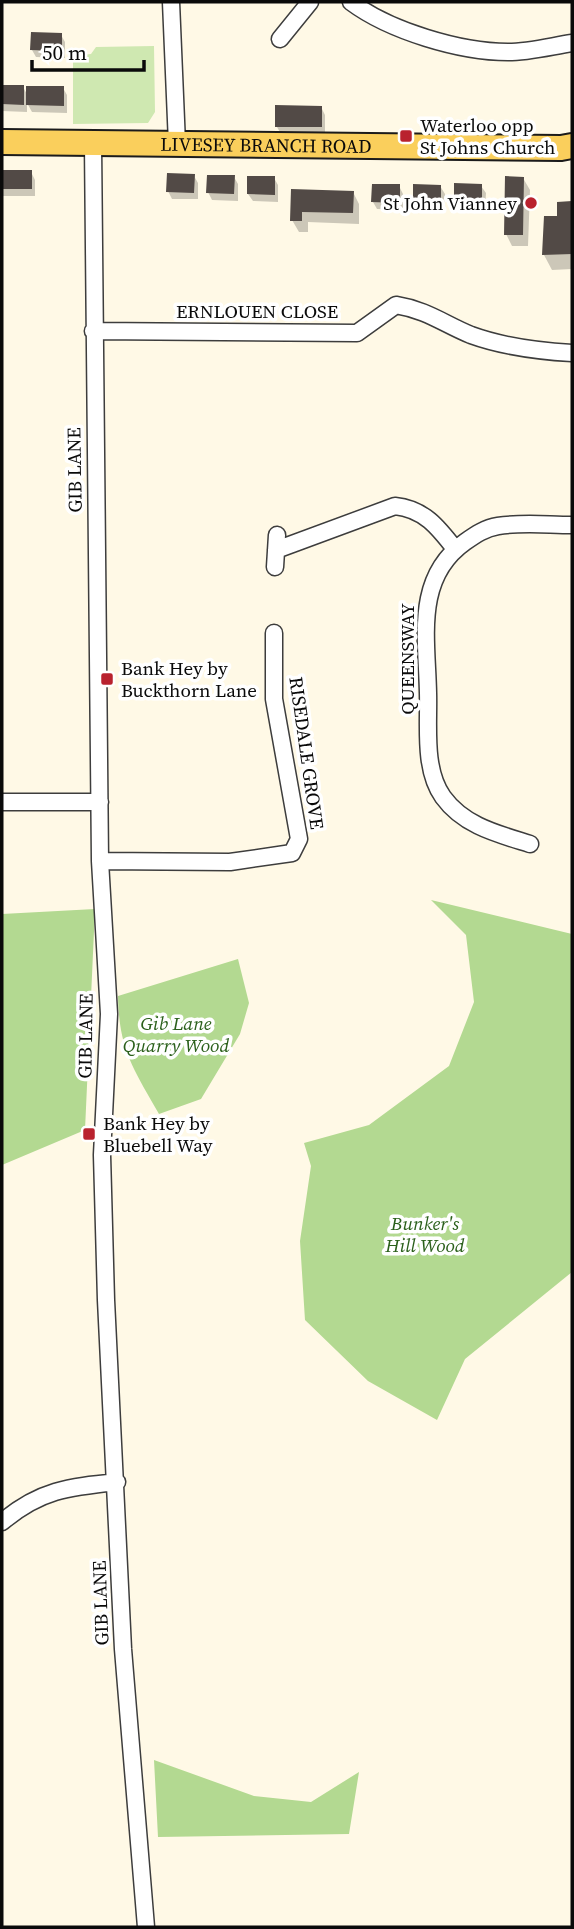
<svg xmlns="http://www.w3.org/2000/svg" width="574" height="1929" font-family="'Source Serif 4',serif">
  <style>
    .green { fill: #cfe8b1 }
    .forest { fill: #b3d991 }
    .shadow { fill: #0003 }
    .building { fill: #524a46 }
    .lines { fill: none; stroke-linecap: round; stroke-linejoin: round }
    .street-casing { stroke: #3d3d3d; stroke-width: 19 }
    .primary-casing { stroke: #1b1b1b; stroke-width: 28 }
    .street { stroke: #fff; stroke-width: 16 }
    .primary { stroke: #facf5c; stroke-width: 24 }
    .poi-dot { fill: #b9222e; stroke: #fff; stroke-width: 2.5 }
    .labels { text-anchor: middle; stroke-width: 7; stroke-linejoin: round; paint-order: stroke }
    .poi-label { font-size: 19px; fill: #0a0a0a; stroke: #fff; text-anchor: start }
    .street-label { font-size: 19px; fill: #0a0a0a; stroke: #fff }
    .park-label { font-size: 19px; font-style: italic; fill: #2b601b; stroke: #fff }
  </style>
  <rect width="100%" height="100%" fill="#fff9e6"/>
  <path class="green" d="M 154,46 L 155,112 L 148,123 L 73,124 L 73,56 L 91,54 L 96,47 Z"/>
  <path class="forest" d="M 431,900 L 572,934 L 572,1272 L 465,1359 L 437,1420 L 368,1381 L 305,1320 L 300,1241 L 311,1166 L 304,1143 L 369,1125 L 449,1066 L 474,1002 L 466,935 Z
    M 95,909 L 85,1130 L 2,1165 L 2,914 Z
    M 238,959 L 249,1003 L 240,1034 L 201,1099 L 159,1114 C 133,1068 119,1050 118,996 Z
    M 154,1760 L 254,1796 L 311,1802 L 359,1772 L 349,1834 L 158,1837 Z"/>
  <path class="shadow" d="M 61,35 L 65,42 L 65,58 L 36,57 L 32,50 Z
    M 2,87 L 23,87 L 28,96 L 63,88 L 67,95 L 67,113 L 32,112 L 27,103 L 27,112 L 2,111 Z
    M 321,107 L 325,115 L 325,134 L 281,134 L 277,127 Z
    M 2,172 L 31,172 L 35,180 L 35,196 L 2,196 Z
    M 194,176 L 198,183 L 198,199 L 172,199 L 168,191 Z
    M 234,177 L 238,184 L 238,201 L 212,200 L 208,192 Z
    M 274,178 L 278,185 L 278,202 L 253,201 L 248,194 Z
    M 523,178 L 530,190 L 528,246 L 512,246 L 506,234 Z
    M 399,186 L 403,194 L 403,210 L 377,209 L 373,202 Z
    M 440,186 L 445,194 L 444,210 L 419,209 L 414,202 Z
    M 481,186 L 486,193 L 485,210 L 460,209 L 455,202 Z
    M 293,191 L 353,192 L 359,204 L 359,224 L 308,222 L 308,232 L 299,232 L 292,220 Z
    M 558,203 L 572,203 L 572,269 L 552,270 L 544,255 L 559,218 Z"/>
  <path class="building" d="M 31,32 L 62,33 L 62,51 L 30,50 Z
    M 2,85 L 24,85 L 24,105 L 2,104 Z
    M 26,86 L 64,86 L 64,106 L 26,105 Z
    M 275,105 L 322,106 L 322,127 L 275,127 Z
    M 2,170 L 32,170 L 32,189 L 2,189 Z
    M 167,173 L 195,174 L 194,193 L 166,192 Z
    M 207,175 L 235,175 L 234,194 L 206,193 Z
    M 247,176 L 275,176 L 275,195 L 247,194 Z
    M 505,176 L 524,177 L 523,235 L 504,235 Z
    M 454,183 L 482,184 L 482,203 L 454,202 Z
    M 372,184 L 400,184 L 400,203 L 371,202 Z
    M 413,184 L 441,185 L 441,203 L 413,202 Z
    M 291,189 L 354,191 L 353,213 L 302,212 L 302,221 L 290,221 Z
    M 572,201 L 572,254 L 542,255 L 544,216 L 557,216 L 557,202 Z"/>
  <g class="lines">
    <defs>
      <path id="street" d="M 171,2 L 177,144
        M 351,2 C 390,31 460,52 508,52 C 529,52 552,46 572,43
        M 280,39 L 310,2
        M 93,144 L 100,861 L 109,1014 L 102,1155 L 106,1300 L 123,1649 L 146,1927
        M 93,331 L 357,333 L 396,305 C 427,310 444,324 471,335 C 504,347 537,351 572,353
        M 276,550 L 395,506 C 424,509 438,527 455,549
        M 275,567 L 277,535
        M 2,802 L 100,802
        M 530,844 C 498,834 464,826 443,797 C 423,769 429,725 428,693 C 427,639 414,578 465,542 C 475,535 485,528 498,526 C 522,522 548,525 572,525
        M 100,861 L 230,862 L 292,853 L 299,839 L 274,699 L 274,633
        M 2,1522 C 40,1490 68,1487 117,1482"/>
      <g id="primary">
        <path id="s1" d="M 2,142 L 561,148 L 572,146"/>
      </g>
    </defs>
    <use href="#street" class="street-casing"/>
    <use href="#primary" class="primary-casing"/>
    <use href="#street" class="street"/>
    <use href="#primary" class="primary"/>
  </g>
  <g class="poi-dot">
    <rect x="399" y="129" width="14" height="14" rx="3.5"/>
    <circle cx="531" cy="203" r="7"/>
    <rect x="100" y="672" width="14" height="14" rx="3.5"/>
    <rect x="82" y="1127" width="14" height="14" rx="3.5"/>
  </g>
  <g class="labels">
    <g class="poi-label">
      <text x="420" y="132">Waterloo opp<tspan x="420" dy="22">St Johns Church</tspan></text>
      <text x="517" y="210" text-anchor="end">St John Vianney</text>
      <text x="121" y="675">Bank Hey by<tspan x="121" dy="22">Buckthorn Lane</tspan></text>
      <text x="103" y="1130">Bank Hey by<tspan x="103" dy="22">Bluebell Way</tspan></text>
    </g>
    <g class="street-label">
      <text dy="7" stroke="none"><textPath href="#s1" startOffset="264">LIVESEY BRANCH ROAD</textPath></text>
      <text x="257" y="318">ERNLOUEN CLOSE</text>
      <text transform="translate(74 470) rotate(-91)" y="7">GIB LANE</text>
      <text transform="translate(407 659) rotate(-90)" y="7">QUEENSWAY</text>
      <text transform="translate(307 753) rotate(82)" y="7">RISEDALE GROVE</text>
      <text transform="translate(85 1036) rotate(-89)" y="7">GIB LANE</text>
      <text transform="translate(100 1603) rotate(-92)" y="7">GIB LANE</text>
    </g>
    <g class="park-label">
      <text x="176" y="1030">Gib Lane<tspan x="176" dy="22">Quarry Wood</tspan></text>
      <text x="425" y="1230">Bunker's<tspan x="425" dy="22">Hill Wood</tspan></text>
    </g>
  </g>
  <rect width="574" height="1929" fill="none" stroke="#0a0a0a" stroke-width="7"/>
  <path d="M32 60v10h112v-10" fill="none" stroke="#0a0a0a" stroke-width="3.5"/>
  <text x="42" y="60" font-size="21" fill="#0a0a0a" stroke="#ffffff" stroke-width="5" paint-order="stroke">50 m</text>
</svg>
